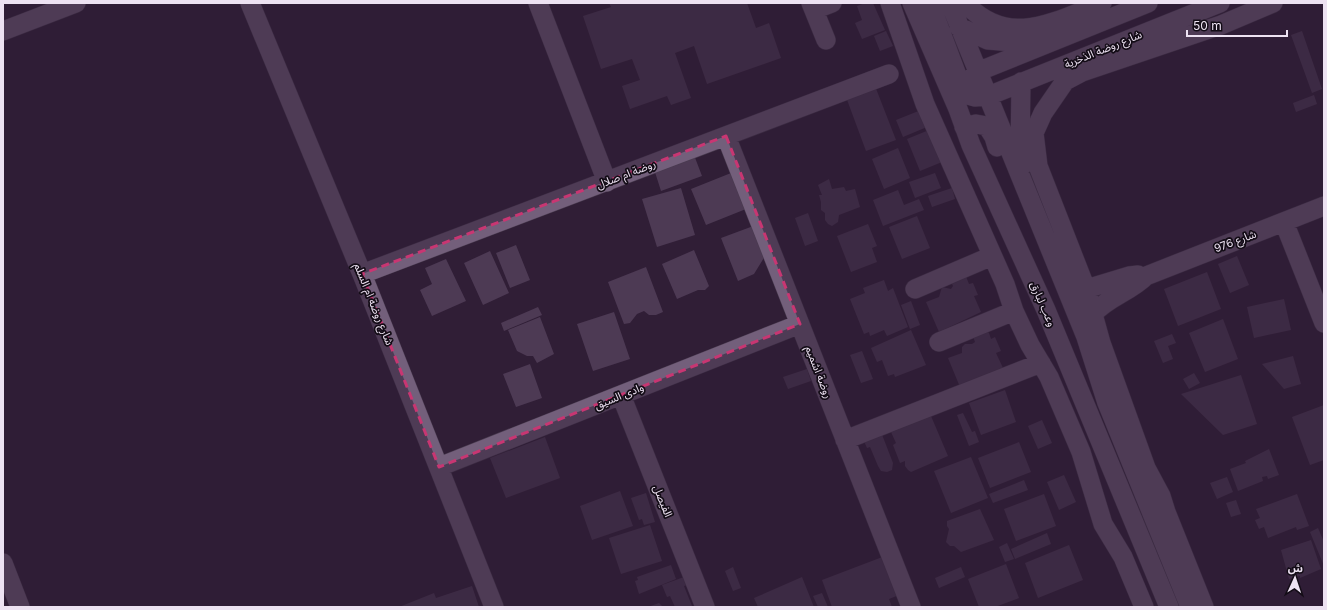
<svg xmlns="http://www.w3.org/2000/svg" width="1327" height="610" font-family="Inter,'Noto Sans Arabic',sans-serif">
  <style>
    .building { fill: #4d3a54 }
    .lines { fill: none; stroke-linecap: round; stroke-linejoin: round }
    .minor-casing { stroke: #4a3c50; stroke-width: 20 }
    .minor { stroke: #735f7b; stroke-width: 19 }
    .marked { fill: none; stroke: #c83672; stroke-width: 3; stroke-dasharray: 8 5; stroke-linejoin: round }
    .labels { text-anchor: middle; stroke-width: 3.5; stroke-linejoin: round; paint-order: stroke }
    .street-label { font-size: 11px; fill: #ede2f2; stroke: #130c16 }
  </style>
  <rect width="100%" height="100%" fill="#301e36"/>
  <path class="building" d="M 609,3 L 747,3 L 756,28 L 769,23 L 781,58 L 707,84 L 694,46 L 675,53 L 691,98 L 671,105 L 667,96 L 630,109 L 622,86 L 640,80 L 632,59 L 601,69 L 583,16 L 611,7 Z
    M 865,3 L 873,3 L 885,30 L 862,39 L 855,23 L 862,20 L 857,6 Z
    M 886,31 L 893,46 L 880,51 L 874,36 Z
    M 1302,31 L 1322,89 L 1312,93 L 1291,35 Z
    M 875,86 L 896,140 L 866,151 L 846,97 Z
    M 1314,95 L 1317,104 L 1296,112 L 1293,103 Z
    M 921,110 L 927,127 L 903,137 L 896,120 Z
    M 929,130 L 942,162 L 920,171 L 907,139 Z
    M 898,148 L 910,178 L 884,189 L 872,159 Z
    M 694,155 L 702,176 L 661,191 L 654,169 Z
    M 731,173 L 746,209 L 706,225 L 691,189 Z
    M 935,173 L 941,188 L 915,198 L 909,182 Z
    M 829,179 L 832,189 L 844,187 L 846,191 L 855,189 L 860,207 L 839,215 L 838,222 L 832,226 L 828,224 L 825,220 L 825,213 L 821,210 L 821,202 L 819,195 L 822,195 L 818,185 Z
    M 681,188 L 695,235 L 657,247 L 642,199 Z
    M 952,188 L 955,199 L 932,207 L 928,196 Z
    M 898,190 L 904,205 L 919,199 L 924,210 L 883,226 L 873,200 Z
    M 808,213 L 818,241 L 805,246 L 795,218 Z
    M 917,216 L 930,248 L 902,259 L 889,227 Z
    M 868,224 L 877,246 L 872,248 L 877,262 L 851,272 L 837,236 Z
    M 756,225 L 767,253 L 754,274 L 738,281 L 721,238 Z
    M 516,245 L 530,280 L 510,288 L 496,253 Z
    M 694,250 L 709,286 L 705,290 L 698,290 L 677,299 L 662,264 Z
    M 490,251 L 509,293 L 483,305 L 464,263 Z
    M 1237,256 L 1249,285 L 1230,293 L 1218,264 Z
    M 446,259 L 466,301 L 432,316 L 420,290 L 432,284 L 425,268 Z
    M 646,267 L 663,312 L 656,315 L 649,315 L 644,311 L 637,314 L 630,323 L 624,324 L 608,282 Z
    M 1207,272 L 1221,309 L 1178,326 L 1164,289 Z
    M 965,274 L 969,284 L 973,283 L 978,295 L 974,296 L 981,312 L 939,332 L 926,302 L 939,297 L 942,287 L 951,289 L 953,286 L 950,280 Z
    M 884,280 L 888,291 L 893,288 L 908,327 L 887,336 L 884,330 L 870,336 L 869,332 L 864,334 L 850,299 L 865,293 L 863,288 Z
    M 1284,299 L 1291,330 L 1254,338 L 1247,307 Z
    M 911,301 L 920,325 L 910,329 L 901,305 Z
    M 538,307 L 542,315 L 504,331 L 501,323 Z
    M 614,312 L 630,359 L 593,371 L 577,324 Z
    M 540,317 L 554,354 L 537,363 L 533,356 L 527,356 L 517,351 L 508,330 Z
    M 1223,319 L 1238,359 L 1205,372 L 1189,333 Z
    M 984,329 L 989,333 L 991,339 L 995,337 L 1001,351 L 996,353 L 1003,368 L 960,387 L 948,358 L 962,353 L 962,347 L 965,344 L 972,344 L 975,342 L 973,336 Z
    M 911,330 L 926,365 L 895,377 L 894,374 L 888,376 L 882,360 L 877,362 L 871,348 Z
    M 1172,334 L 1176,343 L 1168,346 L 1173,359 L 1163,363 L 1154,341 Z
    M 862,351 L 873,379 L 861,383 L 850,355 Z
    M 1293,356 L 1301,384 L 1284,389 L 1262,364 Z
    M 530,364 L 542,398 L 516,407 L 503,374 Z
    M 807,369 L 811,381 L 788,389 L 783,377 Z
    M 1194,373 L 1200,383 L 1189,389 L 1183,379 Z
    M 1241,375 L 1257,424 L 1223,435 L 1181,394 Z
    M 1005,390 L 1016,422 L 981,435 L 969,403 Z
    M 1324,405 L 1324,460 L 1310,465 L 1292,417 Z
    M 963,413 L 972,432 L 975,431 L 979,442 L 969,446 L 957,415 Z
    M 931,416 L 948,456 L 911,472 L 908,470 L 905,466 L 905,461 L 900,463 L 893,445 L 896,443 L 891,432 Z
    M 1042,420 L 1052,443 L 1038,449 L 1028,426 Z
    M 881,432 L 893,463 L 892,470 L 887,472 L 881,471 L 878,466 L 870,447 L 867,448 L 863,439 Z
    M 545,437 L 560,478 L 506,498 L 490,458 Z
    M 1019,442 L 1031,472 L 990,488 L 978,458 Z
    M 1269,449 L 1279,475 L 1268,479 L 1267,476 L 1262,477 L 1263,481 L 1238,491 L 1230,469 L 1246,463 L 1245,461 Z
    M 971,457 L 988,498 L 951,513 L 934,471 Z
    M 1064,475 L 1076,502 L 1059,510 L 1047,482 Z
    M 1227,477 L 1233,492 L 1217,499 L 1210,483 Z
    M 1024,480 L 1028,490 L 993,503 L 989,494 Z
    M 620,491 L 633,526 L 592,540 L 580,506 Z
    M 646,493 L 655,522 L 644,525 L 642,519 L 639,520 L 631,498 Z
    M 1044,494 L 1056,526 L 1016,541 L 1004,509 Z
    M 1297,494 L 1309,526 L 1297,530 L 1296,527 L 1268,538 L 1264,527 L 1259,529 L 1255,520 L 1260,518 L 1256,509 Z
    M 1236,500 L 1241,514 L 1231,517 L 1226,503 Z
    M 980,509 L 994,540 L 961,552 L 954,546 L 950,546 L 946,542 L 949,529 L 947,526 L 947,521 Z
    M 650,525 L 662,561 L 621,574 L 609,538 Z
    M 1318,528 L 1324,542 L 1324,566 L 1310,532 Z
    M 1047,533 L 1051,544 L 1015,559 L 1011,549 Z
    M 1311,540 L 1321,569 L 1300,578 L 1300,576 L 1289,579 L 1281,550 Z
    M 1007,543 L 1014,559 L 1005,562 L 999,547 Z
    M 1069,545 L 1083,580 L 1038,598 L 1025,563 Z
    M 885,556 L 899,595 L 889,599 L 892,607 L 832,607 L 822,580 Z
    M 1006,564 L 1019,598 L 995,607 L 979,607 L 968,579 Z
    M 671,565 L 676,579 L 639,594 L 635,581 L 638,580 L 637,577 Z
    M 733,567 L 741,588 L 733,591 L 725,571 Z
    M 961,567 L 965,577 L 939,588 L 935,578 Z
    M 684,577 L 687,585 L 684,586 L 692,606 L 675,607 L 670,596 L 667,597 L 662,585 Z
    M 802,577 L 814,607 L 758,607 L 754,598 Z
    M 472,586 L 479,607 L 399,607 L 434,593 L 436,598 Z
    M 822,593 L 828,607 L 818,607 L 813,596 Z
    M 659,603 L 663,607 L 648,607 Z"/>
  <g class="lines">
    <defs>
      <path id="minor" d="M 250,3 L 362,274 L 494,607
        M 538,3 L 607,182
        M 811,3 L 826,40
        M 890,3 L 925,104 L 1005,284 L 1014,311 L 1030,345 L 1049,377 L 1081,452 L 1103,524 L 1123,557 L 1144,607
        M 912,3 L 958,109 L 971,145 L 1046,310 L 1169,607
        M 930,3 L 960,83 L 968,95 L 975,97 L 988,96 L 1220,3
        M 950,3 L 1086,337 L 1107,403 L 1190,607
        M 965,3 C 1008,49 1054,22 1102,3
        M 814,10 L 832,3
        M 959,27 L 988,40 L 1012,42 L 1040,40
        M 3,31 L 76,3
        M 969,81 L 977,72 L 1148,3
        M 1021,82 L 1020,151 L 1022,166
        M 964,127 L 976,124 L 987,126 L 994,137 L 997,147
        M 726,136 L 911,607
        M 1284,222 L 1324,323
        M 362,274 L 889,74
        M 915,289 L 992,256
        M 1086,289 L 1129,276 L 1138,275
        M 1093,314 C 1108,297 1130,292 1146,276 L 1324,206
        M 939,342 L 1014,311
        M 621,395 L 705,607
        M 845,440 L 1041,363
        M 439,467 L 800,324
        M 3,563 L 20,607
        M 1204,607 L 1166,512 L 1161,496 L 1146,468 L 1101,343 L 1086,289 L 1038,166 L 1034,133 L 1043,113 L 1065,81 L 1082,72 L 1221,25 L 1273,3"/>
    </defs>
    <use href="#minor" class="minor-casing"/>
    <use href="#minor" class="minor"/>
  </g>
  <path d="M0 0H1327V610H0ZM 726,136 L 800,324 L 439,467 L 362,274 Z" fill="#301e36" fill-opacity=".55" fill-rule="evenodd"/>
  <path class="marked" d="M 726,136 L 800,324 L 439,467 L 362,274 Z"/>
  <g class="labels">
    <g class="street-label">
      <text transform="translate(1103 49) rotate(-22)" y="4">شارع روضة الذخرية</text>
      <text transform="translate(626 174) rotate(-21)" y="4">روضة ام صلال</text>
      <text transform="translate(1235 241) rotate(-21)" y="4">شارع 976</text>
      <text transform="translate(374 304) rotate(68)" y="4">شارع روضة ام السلم</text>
      <text transform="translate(1043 304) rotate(66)" y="4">وعب لبارق</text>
      <text transform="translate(819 372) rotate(69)" y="4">روضة اشميم</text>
      <text transform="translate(619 396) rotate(-22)" y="4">وادى السيق</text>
      <text transform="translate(663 501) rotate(68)" y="4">الفيصل</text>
    </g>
  </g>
  <rect width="1327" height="610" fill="none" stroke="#ede2f2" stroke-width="8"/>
  <g transform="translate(1295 578) rotate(3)" stroke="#130c16" stroke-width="3" paint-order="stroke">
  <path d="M0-3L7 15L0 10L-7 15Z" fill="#ede2f2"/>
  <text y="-6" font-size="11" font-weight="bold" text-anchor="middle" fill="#ede2f2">ش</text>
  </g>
  <path d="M1187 30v6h100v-6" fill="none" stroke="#ede2f2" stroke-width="2"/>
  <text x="1193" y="30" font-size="12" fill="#ede2f2" stroke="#130c16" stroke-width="3" paint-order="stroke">50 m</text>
</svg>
